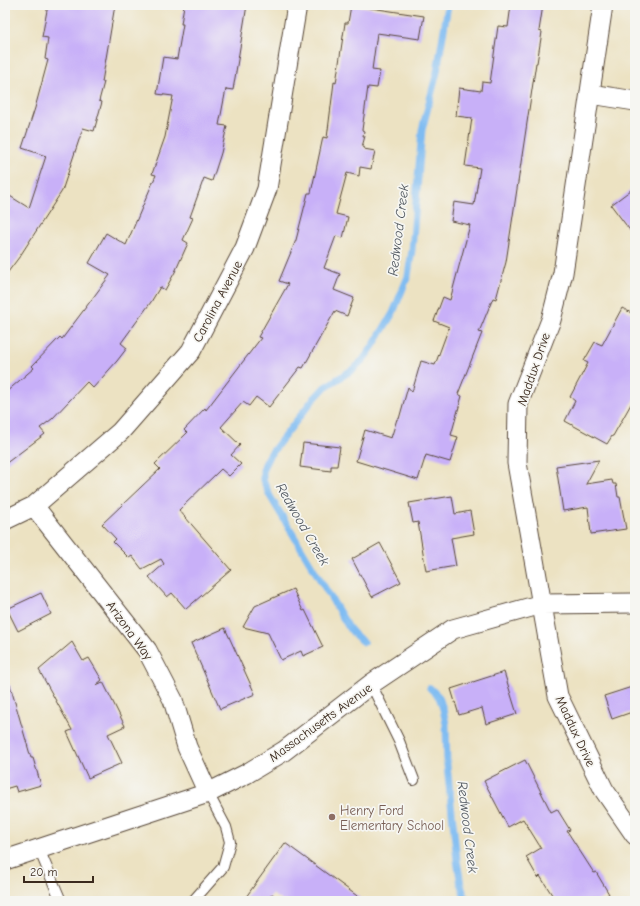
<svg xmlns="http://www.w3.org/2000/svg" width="640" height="906" font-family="'Comic Neue',sans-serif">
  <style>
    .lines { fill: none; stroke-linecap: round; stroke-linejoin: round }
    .stream { stroke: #7fbcf2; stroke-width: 7 }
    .building { fill: #c8b0f8 }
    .service-casing { stroke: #564637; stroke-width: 12 }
    .minor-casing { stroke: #564637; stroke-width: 21 }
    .service { stroke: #fff; stroke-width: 10 }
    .minor { stroke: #fff; stroke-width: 19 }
    .education-dot { fill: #8d6e63; stroke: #f6f6f2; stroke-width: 1.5 }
    .labels { text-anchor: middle; stroke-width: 3.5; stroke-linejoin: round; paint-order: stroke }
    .street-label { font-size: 13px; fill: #3b2a1e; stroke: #f6f6f2 }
    .education-label { font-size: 13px; fill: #785e54; stroke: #f6f6f2; text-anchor: start }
    .water-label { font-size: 14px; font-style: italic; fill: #4f565e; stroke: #f6f6f2 }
  </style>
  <rect width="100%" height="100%" fill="#f6f6f2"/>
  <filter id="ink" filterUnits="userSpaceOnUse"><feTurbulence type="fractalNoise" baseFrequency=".025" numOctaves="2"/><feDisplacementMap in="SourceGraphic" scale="8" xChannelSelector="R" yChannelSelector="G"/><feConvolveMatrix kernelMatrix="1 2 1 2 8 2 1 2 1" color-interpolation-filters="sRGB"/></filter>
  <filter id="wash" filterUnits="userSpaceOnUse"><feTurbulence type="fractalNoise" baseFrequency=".012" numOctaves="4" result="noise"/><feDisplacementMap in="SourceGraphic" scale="16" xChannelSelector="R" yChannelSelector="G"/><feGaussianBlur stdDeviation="0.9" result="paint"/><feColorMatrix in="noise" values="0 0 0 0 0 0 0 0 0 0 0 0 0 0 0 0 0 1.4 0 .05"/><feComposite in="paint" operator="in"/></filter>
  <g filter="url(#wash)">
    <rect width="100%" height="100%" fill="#ece2c2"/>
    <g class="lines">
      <path class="stream" d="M 364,642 L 356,636 L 349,628 L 270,496 L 263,480 L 263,468 L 269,456 L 311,402 L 325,387 L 352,370 L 363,360 L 373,346 L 393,313 L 408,276 L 412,250 L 422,130 L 437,72 L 448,5
        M 430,688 L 439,697 L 443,709 L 446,724 L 447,765 L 457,860 L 461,885 L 466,901"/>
    </g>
    <g id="blocks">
      <path class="building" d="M 48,5 L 115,5 L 102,82 L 104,82 L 99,101 L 102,102 L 94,131 L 83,128 L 62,191 L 20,256 L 5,276 L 5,193 L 29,208 L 46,156 L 22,148 L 35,108 L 48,60 L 45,59 L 48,38 L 42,37 Z
        M 184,5 L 247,5 L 233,90 L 226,89 L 219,125 L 227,126 L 221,153 L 212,181 L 204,178 L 190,217 L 193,218 L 183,240 L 188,243 L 175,272 L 165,290 L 160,287 L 151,302 L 121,343 L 127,348 L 117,361 L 93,388 L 87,382 L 52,419 L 40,428 L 45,434 L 5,464 L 5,393 L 34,368 L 32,366 L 60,337 L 62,339 L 110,275 L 89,263 L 106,233 L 126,245 L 156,175 L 152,174 L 165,137 L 173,96 L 157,94 L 163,57 L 177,59 L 183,24 L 181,24 Z
        M 351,5 L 424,16 L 420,39 L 377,33 L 372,70 L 380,71 L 377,88 L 368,87 L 362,130 L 364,131 L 363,136 L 365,136 L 362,147 L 364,147 L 364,149 L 375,151 L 371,169 L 360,167 L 359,176 L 347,173 L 336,214 L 348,217 L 343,238 L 336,236 L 324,268 L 340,274 L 334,290 L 354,298 L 347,316 L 335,311 L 303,368 L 300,367 L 269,407 L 256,397 L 249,406 L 243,402 L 221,427 L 240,445 L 231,455 L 241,464 L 229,476 L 221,469 L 179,510 L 231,570 L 186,609 L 172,593 L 167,597 L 149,577 L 164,564 L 161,559 L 142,569 L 132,556 L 129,558 L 113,542 L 116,539 L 102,524 L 160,469 L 155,464 L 187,433 L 184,430 L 205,408 L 206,410 L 261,338 L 258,337 L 288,284 L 279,281 L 296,240 L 308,193 L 311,193 L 323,137 L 327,138 L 334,82 L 336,83 L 345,23 L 348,23 Z
        M 511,5 L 543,5 L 539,31 L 542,32 L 537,63 L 536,63 L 506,262 L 496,299 L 493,298 L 479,332 L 482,333 L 458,394 L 462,396 L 451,435 L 458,437 L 450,462 L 426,455 L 418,480 L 356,461 L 365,430 L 391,438 L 397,419 L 399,419 L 408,387 L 412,392 L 421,361 L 435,365 L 449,327 L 434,321 L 443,297 L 450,300 L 470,225 L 451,221 L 454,202 L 474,205 L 480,168 L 465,166 L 472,118 L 456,116 L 459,88 L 481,91 L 482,82 L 490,83 L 498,26 L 508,27 Z
        M 635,187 L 635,237 L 611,205 Z
        M 622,308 L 635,315 L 635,397 L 613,436 L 612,436 L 607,444 L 565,421 L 575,401 L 570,397 L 588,363 L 584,361 L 595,342 L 602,345 Z
        M 303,443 L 340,447 L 337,466 L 331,466 L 331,471 L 300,467 Z
        M 599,460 L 586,484 L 612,480 L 613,484 L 616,484 L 618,497 L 620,497 L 626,529 L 591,534 L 588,507 L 563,511 L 556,466 Z
        M 452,496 L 455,514 L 470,511 L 474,534 L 451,538 L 456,566 L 426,571 L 418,522 L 413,523 L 409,503 Z
        M 380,543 L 401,582 L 372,597 L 352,559 Z
        M 293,589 L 303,611 L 305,610 L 323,647 L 303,656 L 301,651 L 281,660 L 268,633 L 243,627 L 255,606 Z
        M 41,593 L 51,614 L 18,631 L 7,609 Z
        M 225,628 L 255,694 L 220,709 L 191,643 Z
        M 72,642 L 83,661 L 89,658 L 102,680 L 96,685 L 103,682 L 125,726 L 108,734 L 122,763 L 88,778 L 67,732 L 72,730 L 39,670 Z
        M 504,672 L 517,714 L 486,724 L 482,708 L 459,715 L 451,689 Z
        M 5,685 L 10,685 L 31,758 L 33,758 L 41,785 L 17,792 L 15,786 L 5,789 Z
        M 635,686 L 635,711 L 612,719 L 604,696 Z
        M 525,760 L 551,812 L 557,809 L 570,830 L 567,831 L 594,873 L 596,872 L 609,894 L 598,901 L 556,901 L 540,876 L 538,878 L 526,857 L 541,848 L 523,819 L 508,827 L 484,781 Z
        M 285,843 L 364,901 L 282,901 L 272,894 L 267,901 L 243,901 Z"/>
    </g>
  </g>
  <g filter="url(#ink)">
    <use href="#blocks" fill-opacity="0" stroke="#564637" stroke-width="1"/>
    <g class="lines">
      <defs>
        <path id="service" d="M 371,684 L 399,741 L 414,780
          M 39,849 L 61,901
          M 193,901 L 223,867 L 230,842 L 226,827 L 208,793"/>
        <path id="minor" d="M 603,5 L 563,273 L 551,320 L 518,404 L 517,463 L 558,696 L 604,790 L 635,835
          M 591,94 L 635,101
          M 34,506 L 147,650 L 173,700 L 187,747 L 208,793
          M 5,520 L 34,506 L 120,432 L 191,351 L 245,248 L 267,189 L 297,5
          M 5,860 L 208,793 L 246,774 L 284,751 L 371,684 L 453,629 L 542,604 L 635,603"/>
      </defs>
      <use href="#service" class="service-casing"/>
      <use href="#minor" class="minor-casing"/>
      <use href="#service" class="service"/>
      <use href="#minor" class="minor"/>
    </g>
  </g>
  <circle class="education-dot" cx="332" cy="817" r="4"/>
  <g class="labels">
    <g class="street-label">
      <text transform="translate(217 301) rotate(-62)" y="5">Carolina Avenue</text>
      <text transform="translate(533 369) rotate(-71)" y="5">Maddux Drive</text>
      <text transform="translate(130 630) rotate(54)" y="5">Arizona Way</text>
      <text transform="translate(320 722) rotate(-36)" y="5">Massachusetts Avenue</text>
      <text transform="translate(576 731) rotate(65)" y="5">Maddux Drive</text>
    </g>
    <g class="education-label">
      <text x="340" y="815">Henry Ford<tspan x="340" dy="15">Elementary School</tspan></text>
    </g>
    <g class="water-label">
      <text transform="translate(398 230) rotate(-83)" y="5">Redwood Creek</text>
      <text transform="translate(303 524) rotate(60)" y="5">Redwood Creek</text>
      <text transform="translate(468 827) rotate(83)" y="5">Redwood Creek</text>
    </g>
  </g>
  <rect width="640" height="906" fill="none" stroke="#f6f6f2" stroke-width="20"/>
  <path d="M24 876v6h69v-6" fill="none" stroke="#3b2a1e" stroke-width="2"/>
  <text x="30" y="876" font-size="12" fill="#3b2a1e" stroke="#f6f6f2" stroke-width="3" paint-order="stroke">20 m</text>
</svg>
